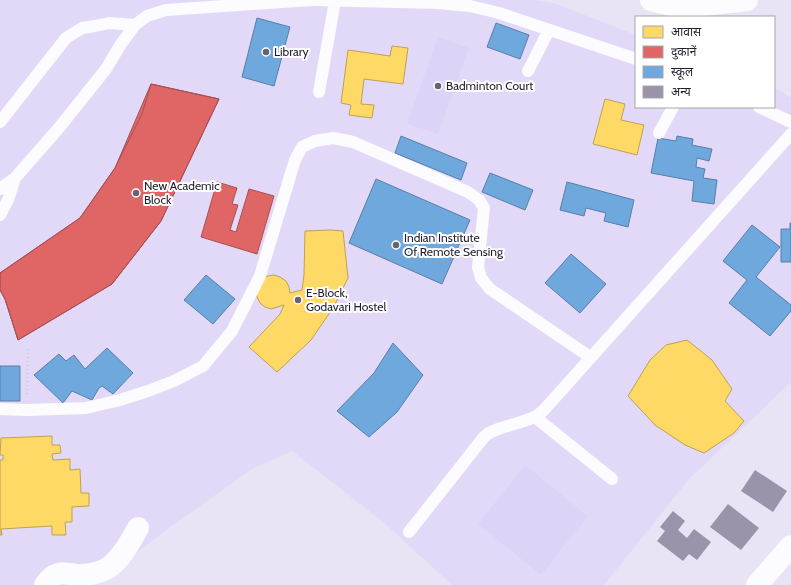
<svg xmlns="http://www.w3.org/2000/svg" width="791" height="585" font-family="Cabin,'Noto Sans Devanagari',sans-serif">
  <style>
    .built { fill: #e2d9f8 }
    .green { fill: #ddd3f6 }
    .homes { fill: #ffd966; stroke: #bda154 }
    .shops { fill: #e06666; stroke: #a75054 }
    .schools { fill: #6fa8dc; stroke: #587fa7 }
    .building { fill: #9a93a9 }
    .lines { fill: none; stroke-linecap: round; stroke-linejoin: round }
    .path { stroke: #cfced3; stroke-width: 2.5; stroke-dasharray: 1 3; stroke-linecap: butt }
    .lane { stroke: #fcfbfe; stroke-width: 12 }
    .street { stroke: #fcfbfe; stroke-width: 22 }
    .poi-dot { fill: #676372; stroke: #fff; stroke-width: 1.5 }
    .labels { text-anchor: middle; stroke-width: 4; stroke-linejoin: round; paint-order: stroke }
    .poi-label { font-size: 12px; fill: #221e2b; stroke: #fff; text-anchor: start }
  </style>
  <rect width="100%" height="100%" fill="#e8e3f5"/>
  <path class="built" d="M 0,0 L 534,0 L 554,3 L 636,35 L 636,107 L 774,107 L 774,89 L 780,91 L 791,98 L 791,382 L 690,478 L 604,585 L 452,585 L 382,521 L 292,451 L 252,469 L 166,530 L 107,576 L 91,585 L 0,585 Z"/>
  <path class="green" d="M 438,37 L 469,48 L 438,134 L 407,124 Z
    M 525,465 L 588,516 L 541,575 L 478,524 Z"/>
  <path class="homes" d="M 392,46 L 408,48 L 403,84 L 364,79 L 361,104 L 374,105 L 372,118 L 349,115 L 351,105 L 341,103 L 348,50 L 390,56 Z
    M 605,99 L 625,104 L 621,120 L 644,125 L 637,155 L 593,144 Z
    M 331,230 L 343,231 L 348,278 L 333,308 L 311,340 L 277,372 L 249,347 L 280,314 L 284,305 L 271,309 L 265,307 L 260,303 L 257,297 L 256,290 L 262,279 L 268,276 L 274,275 L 280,277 L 286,281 L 289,287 L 290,293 L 302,290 L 304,275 L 305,231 Z
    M 687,340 L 712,360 L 732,389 L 725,401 L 744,421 L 734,433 L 704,453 L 685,445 L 655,425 L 628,396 L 650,360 L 666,345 Z
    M 52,436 L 52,445 L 60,445 L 61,453 L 52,454 L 53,460 L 70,459 L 70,470 L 80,469 L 81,493 L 89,493 L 89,506 L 72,507 L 72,522 L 65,522 L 66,535 L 52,535 L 52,526 L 1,529 L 2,535 L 0,535 L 0,460 L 3,460 L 3,455 L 0,455 L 1,438 Z"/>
  <path class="shops" d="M 151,84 L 219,99 L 161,221 L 112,284 L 18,340 L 5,299 L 0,290 L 0,273 L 80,218 L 115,168 L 142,114 Z
    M 151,84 L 219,99 L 161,221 L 112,284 L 18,340 L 5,299 L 0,290 L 0,273 L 80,218 L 115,168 Z
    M 217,182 L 237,188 L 232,204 L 238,205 L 230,230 L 236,232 L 249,189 L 274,196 L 257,254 L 201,237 Z"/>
  <path class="schools" d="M 257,18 L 290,27 L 274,86 L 242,77 Z
    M 496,23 L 529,35 L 520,59 L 487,47 Z
    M 401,136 L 467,163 L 461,180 L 395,153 Z
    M 677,136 L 693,139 L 692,145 L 712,149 L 709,161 L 697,158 L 696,167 L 705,169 L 703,178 L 717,180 L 714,204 L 692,201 L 694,181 L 651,173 L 658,138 L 676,141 Z
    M 490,173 L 533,190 L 525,210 L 482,192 Z
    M 376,179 L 470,220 L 442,284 L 349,243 Z
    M 567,182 L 634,200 L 628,227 L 604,221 L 606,213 L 586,208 L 584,216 L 560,210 Z
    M 790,223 L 791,223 L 791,262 L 781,262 L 781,229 L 790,229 Z
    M 752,225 L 780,247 L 756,277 L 791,305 L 791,311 L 770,336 L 729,303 L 747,280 L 723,261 Z
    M 571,254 L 606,284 L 580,313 L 545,283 Z
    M 206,275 L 235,299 L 213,324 L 184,300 Z
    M 393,343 L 423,375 L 397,412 L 369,437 L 337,411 L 374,373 Z
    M 107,348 L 133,373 L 113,394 L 102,386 L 99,388 L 92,400 L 72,391 L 63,403 L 34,375 L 59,354 L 66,361 L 74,355 L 85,369 Z
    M 0,366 L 20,366 L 20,401 L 0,401 Z"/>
  <path class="building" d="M 755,470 L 787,491 L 773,512 L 741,491 Z
    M 728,504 L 759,528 L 741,550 L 710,527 Z
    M 673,511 L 685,521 L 678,530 L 687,538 L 694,529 L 711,542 L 697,560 L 689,554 L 683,561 L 657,541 L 665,531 L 660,527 Z"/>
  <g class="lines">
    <path class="path" d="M 27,394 L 28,348"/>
    <path class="lane" d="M 315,0 L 438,3 L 470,6 L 499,13 L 636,59
      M 528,71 L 549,30
      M 319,92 L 335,1
      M 759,107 L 791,122
      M 0,122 L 66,38 L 82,28 L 95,26 L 109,23 L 135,25
      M 659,133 L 673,107
      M 0,189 L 15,178 L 58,129 L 106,69 L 121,44 L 135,25 L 147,16 L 166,10 L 312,0
      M 0,215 L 8,200 L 15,178
      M 0,409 L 27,410 L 86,408 L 120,400 L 148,391 L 174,381 L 203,366 L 232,331 L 260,276 L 295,160 L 302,147 L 315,141 L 333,138 L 353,142 L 468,192 L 479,200 L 484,208 L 478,267 L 481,278 L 490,289 L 590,357
      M 535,417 L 612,479
      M 409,532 L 484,437 L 489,433 L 498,429 L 524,421 L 535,417 L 543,411 L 791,134"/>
    <path class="street" d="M 651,0 L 675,6 L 703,5 L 747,0
      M 45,585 C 58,566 67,576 84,575 C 93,574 101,572 108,568 C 122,558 130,542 138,528
      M 757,585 L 791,546"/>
  </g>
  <g class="poi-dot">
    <circle cx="266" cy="52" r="4"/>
    <circle cx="438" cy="86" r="4"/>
    <circle cx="136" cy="193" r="4"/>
    <circle cx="396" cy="245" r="4"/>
    <circle cx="298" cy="300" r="4"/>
  </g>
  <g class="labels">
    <g class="poi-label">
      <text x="274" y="56">Library</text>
      <text x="446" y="90">Badminton Court</text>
      <text x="144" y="190">New Academic<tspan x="144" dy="14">Block</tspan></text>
      <text x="404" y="242">Indian Institute<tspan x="404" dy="14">Of Remote Sensing</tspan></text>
      <text x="306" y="297">E-Block,<tspan x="306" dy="14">Godavari Hostel</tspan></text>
    </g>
  </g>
  <rect x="635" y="16" width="140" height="92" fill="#ffffff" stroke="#a7a5aa"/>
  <rect x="643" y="26" width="20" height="12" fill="#ffd966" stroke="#a7a5aa"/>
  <text x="671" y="36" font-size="12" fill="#221e2b">आवास</text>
  <rect x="643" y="46" width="20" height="12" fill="#e06666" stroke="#a7a5aa"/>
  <text x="671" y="56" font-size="12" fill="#221e2b">दुकानें</text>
  <rect x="643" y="66" width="20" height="12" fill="#6fa8dc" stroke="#a7a5aa"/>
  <text x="671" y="76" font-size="12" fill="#221e2b">स्कूल</text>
  <rect x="643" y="86" width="20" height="12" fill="#9a93a9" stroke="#a7a5aa"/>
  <text x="671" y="96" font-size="12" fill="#221e2b">अन्य</text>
</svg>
